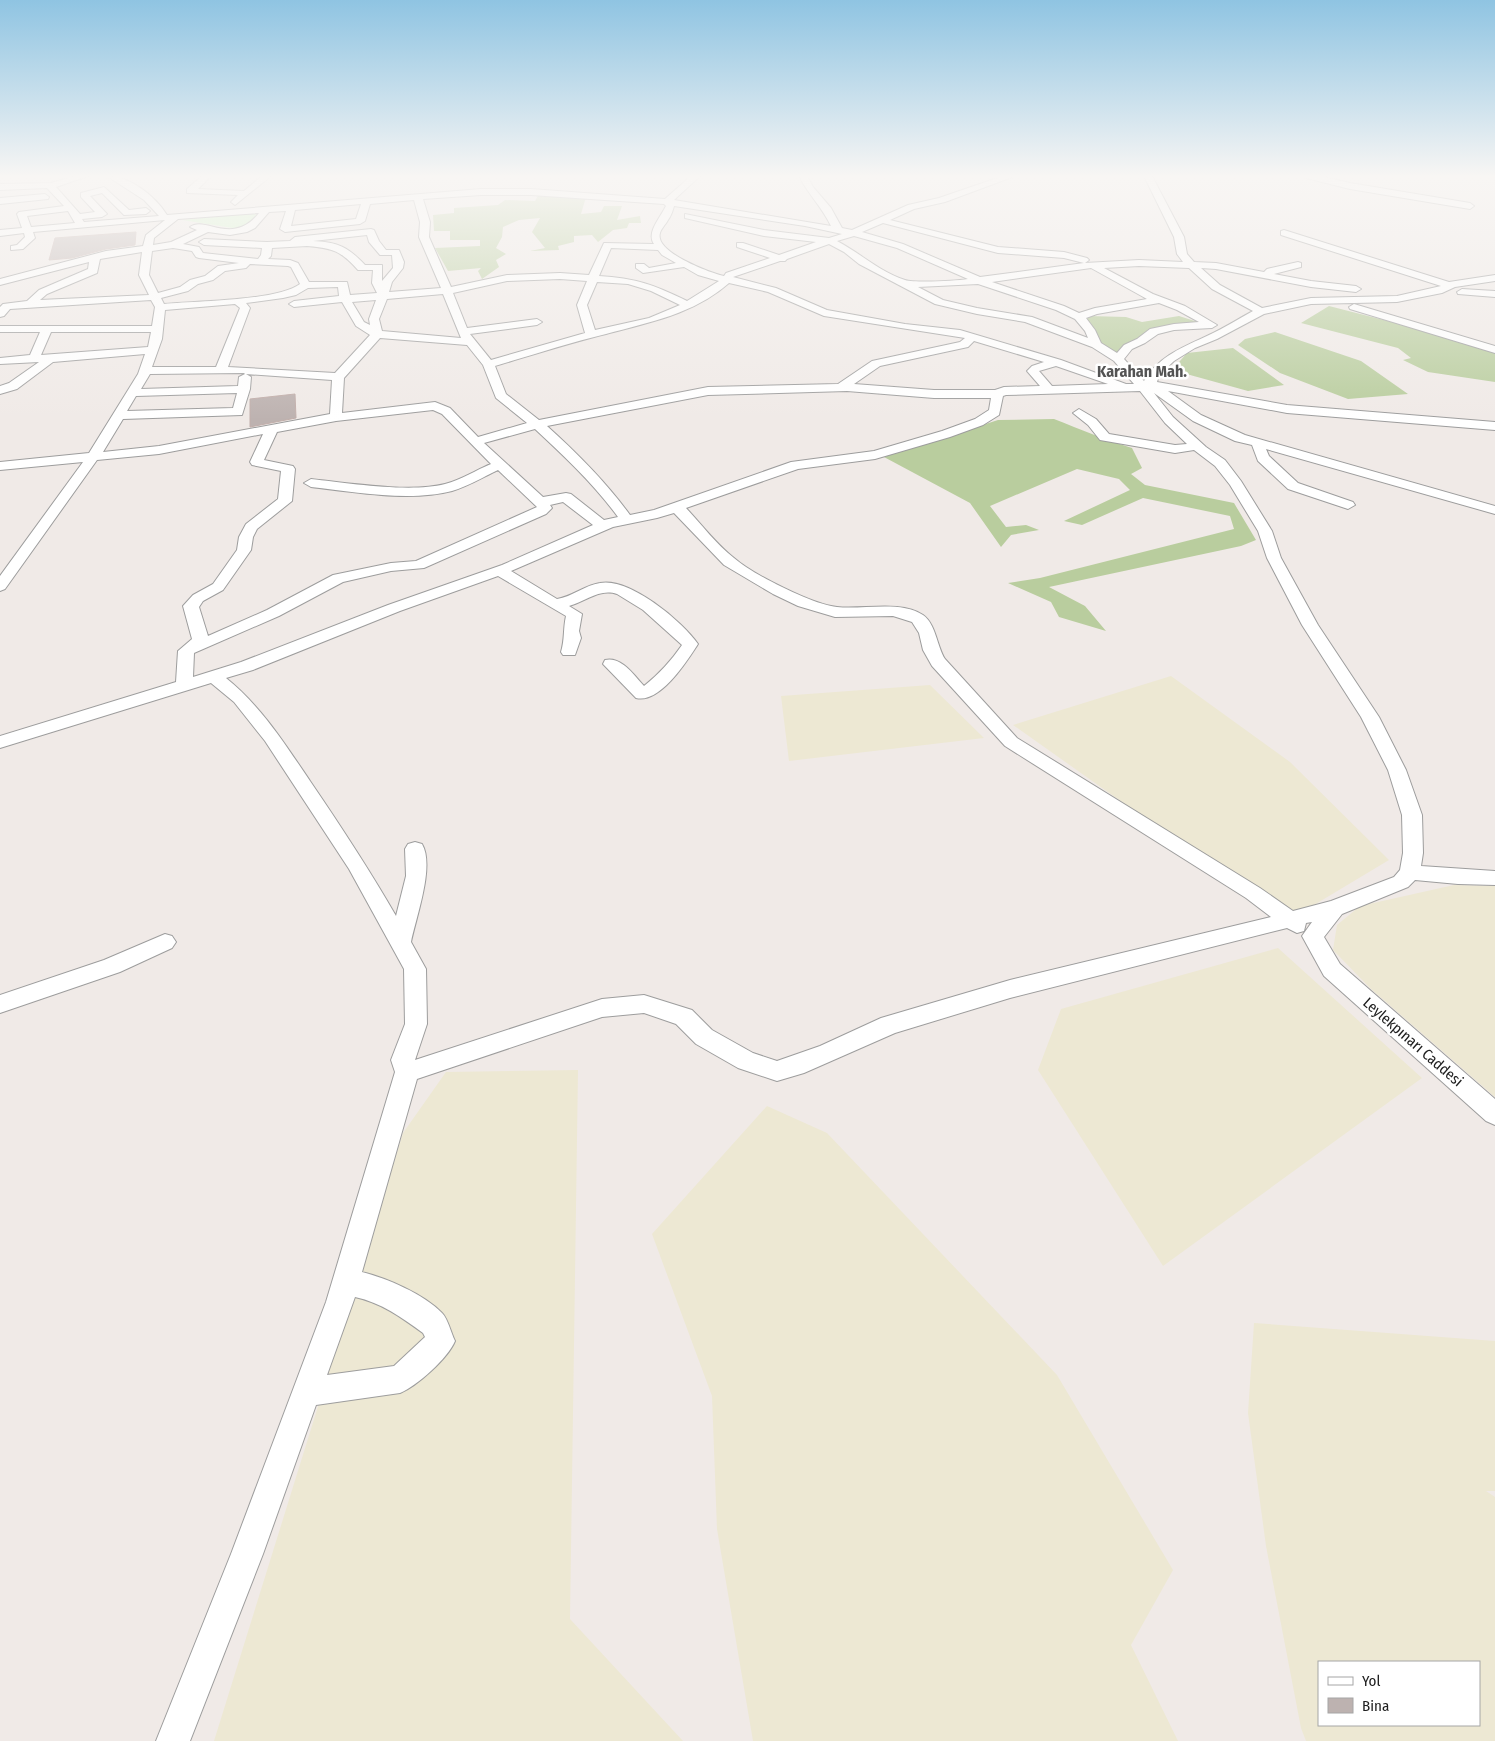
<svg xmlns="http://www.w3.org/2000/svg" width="1495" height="1741" font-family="'Fira Sans Condensed',sans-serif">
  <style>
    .farmland { fill: #ede8d3; fill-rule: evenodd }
    .forest { fill: #b9cd9e }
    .park { fill: #d0f7c7 }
    .building { fill: #bdb2b0; stroke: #c1aeaa }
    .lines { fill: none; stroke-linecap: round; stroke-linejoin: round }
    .minor-casing { stroke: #9d9d9d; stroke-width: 2 }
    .minor { fill: #fff; fill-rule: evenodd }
    .labels { text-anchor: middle; stroke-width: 5; stroke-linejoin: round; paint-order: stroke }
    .street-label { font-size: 15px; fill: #202020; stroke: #fff }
    .far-district-label { font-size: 16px; font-weight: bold; fill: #535353; stroke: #fff }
  </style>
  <rect width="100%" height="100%" fill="#f0eae7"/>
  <path class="farmland" d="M 1171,676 L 1290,762 L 1389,860 L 1289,920 L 1013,725 Z
    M 930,685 L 984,738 L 789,761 L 781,696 Z
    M 1454,885 L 1495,886 L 1495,1097 L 1371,989 L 1333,950 L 1337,925 L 1360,906 Z
    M 1278,948 L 1422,1078 L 1163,1266 L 1038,1070 L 1061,1009 Z
    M 578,1070 L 570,1619 L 683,1741 L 214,1741 L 403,1133 L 446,1072 Z
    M 767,1106 L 827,1133 L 1057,1375 L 1173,1570 L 1131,1645 L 1178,1741 L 753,1741 L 717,1529 L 712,1396 L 652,1234 Z
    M 1254,1323 L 1495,1341 L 1495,1491 L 1486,1491 L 1495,1497 L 1495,1741 L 1306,1741 L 1301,1728 L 1266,1546 L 1248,1413 ZM 1319,1662 L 1479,1662 L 1479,1725 L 1319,1725 Z"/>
  <path class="forest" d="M 539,194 L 586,197 L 581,214 L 601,212 L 604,206 L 622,206 L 617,220 L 640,216 L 641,223 L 629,223 L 627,228 L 613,230 L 598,242 L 592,235 L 574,236 L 574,242 L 558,246 L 559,250 L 530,251 L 545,248 L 532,232 L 540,218 L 519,220 L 503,227 L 502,237 L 496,248 L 506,254 L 496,260 L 499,267 L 482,279 L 478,271 L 481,268 L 448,271 L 435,248 L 480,246 L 480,240 L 450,240 L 450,231 L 434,231 L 433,215 L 454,213 L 454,208 L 498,205 L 505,200 L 535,201 Z
    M 1329,306 L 1415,328 L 1495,353 L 1495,382 L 1428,372 L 1403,360 L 1411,358 L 1398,348 L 1301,323 Z
    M 1089,316 L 1126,317 L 1142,322 L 1179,316 L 1198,322 C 1173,327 1147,333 1124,346 L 1120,358 L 1096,345 L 1079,317 Z
    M 1275,332 L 1361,361 L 1408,394 L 1348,399 L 1280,373 L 1238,345 L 1245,339 Z
    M 1233,348 L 1284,385 L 1248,391 L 1172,370 L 1187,353 Z
    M 1054,419 C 1080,429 1105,440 1132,448 L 1142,468 L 1131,474 L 1145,485 L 1234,503 L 1256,540 L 1241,546 L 1049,587 L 1085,606 L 1106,631 L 1059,617 L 1051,602 L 1008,583 L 1040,578 L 1234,529 L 1230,516 L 1143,498 L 1082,525 L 1064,521 L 1130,490 L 1119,479 L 1077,469 L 990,506 L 1006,527 L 1026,525 L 1039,530 L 1011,535 L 1001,547 L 970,503 L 884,457 L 998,420 Z"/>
  <path class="park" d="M 252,213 L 257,215 L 250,224 L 239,229 L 182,220 Z"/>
  <path class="building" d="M 136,232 L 135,245 L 106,249 L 72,258 L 49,260 L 55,238 Z
    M 295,394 L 296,418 L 250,427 L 250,399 Z"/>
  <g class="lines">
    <defs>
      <path id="minor" d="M 75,176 L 88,176 L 56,187 L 80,214 L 95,212 L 81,197 L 81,193 L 104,187 L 129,210 L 146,208 L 150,211 L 146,214 L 124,215 L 102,193 L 90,196 L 107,214 L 102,217 L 82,219 L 84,222 L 159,216 L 144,200 L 107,176 C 130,176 155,196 167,215 L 481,189 L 531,189 L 665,199 L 691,176 L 700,176 L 674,200 L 831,226 C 822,207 808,194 799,176 L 807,176 L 813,187 L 831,208 L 842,228 L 852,230 L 908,205 L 939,198 L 1003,176 L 1015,176 L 945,202 L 914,209 L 890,220 L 998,247 L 1064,252 L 1087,258 L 1089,260 L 1085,263 L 1139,260 L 1183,262 L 1177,254 L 1174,237 L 1144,176 L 1152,176 L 1184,237 L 1187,254 L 1194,262 L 1216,263 L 1264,272 L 1267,269 L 1298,262 L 1301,263 L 1301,267 L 1274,274 L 1311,281 L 1356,286 L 1361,289 L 1356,292 L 1311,287 L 1216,269 L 1201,268 L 1220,285 L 1262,308 L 1311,298 L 1397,296 L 1441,286 L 1281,235 L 1281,231 L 1284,230 L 1449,282 L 1495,275 L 1495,281 L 1455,287 L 1442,293 L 1397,302 L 1311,304 L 1264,314 L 1217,339 L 1195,348 L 1174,361 L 1159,375 L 1157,382 L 1287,405 L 1495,422 L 1495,430 L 1287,413 L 1168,391 L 1201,415 L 1245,435 L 1495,506 L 1495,514 L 1266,449 L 1269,456 L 1298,483 L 1353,502 L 1355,505 L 1348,509 L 1288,489 L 1258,461 L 1252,445 L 1235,441 L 1193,421 L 1154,393 L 1173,417 L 1206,447 L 1225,460 L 1241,481 L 1272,531 L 1281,558 L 1318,625 L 1379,717 L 1406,770 L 1422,815 L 1423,853 L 1421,866 L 1495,871 L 1495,885 L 1458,884 L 1415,880 L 1408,887 L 1342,914 L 1324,937 L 1340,964 L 1495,1099 L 1495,1125 L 1486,1121 L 1324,976 L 1302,936 L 1312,922 L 1306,923 L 1304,931 L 1297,933 L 1287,928 L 1010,998 L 895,1033 L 804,1073 L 777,1081 L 738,1068 L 696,1044 L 676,1024 L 644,1013 L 602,1017 L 417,1079 L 362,1272 C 386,1278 424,1294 442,1313 C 448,1319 451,1333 455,1341 C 448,1358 417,1386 400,1393 L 316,1405 L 263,1554 L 190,1741 L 156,1741 L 231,1554 L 326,1302 L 395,1072 L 391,1060 L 405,1024 L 404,969 L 349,869 L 265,741 L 234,702 L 211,683 L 0,748 L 0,736 L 176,682 L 178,651 L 192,639 L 183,606 L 193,595 L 213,584 L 237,550 L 239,537 L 246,524 L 278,499 L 281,471 L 252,465 L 250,462 L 263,434 L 159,454 L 97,460 L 5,589 L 0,591 L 0,576 L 83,462 L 0,470 L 0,462 L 89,453 L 138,374 L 145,354 L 53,362 L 17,389 L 0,394 L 0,386 L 9,383 L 39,362 L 0,364 L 0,358 L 30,355 L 40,332 L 0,332 L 0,326 L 152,326 L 155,307 L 151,300 L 10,309 L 4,316 L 0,317 L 0,307 L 3,304 L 27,301 L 39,290 L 88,269 L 89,262 L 0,285 L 0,279 L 106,251 L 143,246 L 146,235 L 165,220 L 33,232 L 35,238 L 23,249 L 11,250 L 11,246 L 17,245 L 25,237 L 24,233 L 0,236 L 0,230 L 22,228 L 17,214 L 19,212 L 64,206 L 47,188 L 0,190 L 0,184 L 51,183 ZM 481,195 L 531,195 L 664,204 L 666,206 C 660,218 646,233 654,244 L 604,243 L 589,275 L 560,273 L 507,275 L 451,287 L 429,237 L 430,222 L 423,199 ZM 414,200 L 420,222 L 419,237 L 441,288 L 389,292 L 392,282 L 403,268 L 404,262 L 399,250 L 386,250 L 379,241 L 374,230 L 371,229 L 295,237 L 290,241 L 267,242 L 204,239 L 199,242 L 204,245 L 262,248 L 261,255 L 258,259 L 203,253 L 199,247 L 183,244 L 208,232 L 230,235 L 247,232 L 255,228 L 269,212 L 286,211 L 280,229 L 285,232 L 360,224 L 365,221 L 370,204 ZM 361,204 L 356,219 L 291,226 L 295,210 ZM 674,206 L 805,226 L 842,234 L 829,238 L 764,230 L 685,214 L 685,218 L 764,236 L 816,242 L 779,255 L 743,243 L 737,243 L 737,247 L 770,258 L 726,273 L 724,276 C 710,273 654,252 660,233 C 661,229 666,224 668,220 C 671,216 673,210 674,206 ZM 68,211 L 75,223 L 31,227 L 27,216 ZM 259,213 C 232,247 205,215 190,227 L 197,230 L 171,242 L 153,245 L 154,238 L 178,219 ZM 883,223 L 998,253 L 1064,258 L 1084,263 L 980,277 L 903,244 L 862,232 ZM 367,235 L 369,242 L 380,255 L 392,255 L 393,268 L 382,281 L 382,265 L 365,265 C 348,247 338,242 313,241 ZM 854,236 L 897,248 L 968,279 C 956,281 915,283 905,280 C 880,272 860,253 837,241 ZM 829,244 L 844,252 L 859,264 L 935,304 L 977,314 L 1025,322 L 1092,347 L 1114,361 L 1134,384 L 1126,384 L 1061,360 L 960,330 L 905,324 L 827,310 L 776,288 L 733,277 L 780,261 L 785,261 L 787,259 ZM 307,246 C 333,248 341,251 358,270 L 373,270 L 372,283 L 377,293 L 350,295 L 347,282 L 309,282 L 298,263 L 290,260 L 268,259 L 271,256 L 272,248 ZM 173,248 L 192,251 L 196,257 L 199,258 L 239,263 L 218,266 L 205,276 L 190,280 L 180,287 L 158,293 L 149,275 L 152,251 ZM 611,248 L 658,250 L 662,255 L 676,263 L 649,268 L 644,264 L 636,264 L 636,268 L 643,273 L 684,267 L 698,275 L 719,281 L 687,301 C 655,285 635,278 599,276 ZM 142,252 L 139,275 L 149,295 L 40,300 L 47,294 L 97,273 L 100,259 ZM 250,264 L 288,266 L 291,267 L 300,284 C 277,301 195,301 164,304 L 161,298 L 188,291 L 198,284 L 213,280 L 225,271 L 246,268 ZM 1139,266 L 1189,268 L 1212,289 L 1253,311 C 1238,319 1224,328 1209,335 C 1183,347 1159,356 1144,381 L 1124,359 L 1132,349 L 1145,343 L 1158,334 L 1174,330 L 1212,328 L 1217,325 L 1185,306 L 1153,294 L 1104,268 ZM 1091,268 L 1147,299 L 1095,308 L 1079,313 L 1064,306 L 992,282 ZM 560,279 L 587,281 L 577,305 L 585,333 L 491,360 L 470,334 L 537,325 L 542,322 L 537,319 L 467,328 L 453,293 L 507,281 ZM 597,282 L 628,284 L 651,291 L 680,305 L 649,318 L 595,330 L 587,305 ZM 729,283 L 768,292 L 824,316 L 965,338 L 960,342 L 872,361 L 838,384 L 708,387 L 539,420 L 506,394 L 495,366 C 532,355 569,343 606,334 C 650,322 694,314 729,283 ZM 978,284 L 1056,310 L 1075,319 L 1085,331 L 1088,338 L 1032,317 L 977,308 L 943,300 L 918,287 ZM 338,287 L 339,296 L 294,301 L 289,304 L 294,307 L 342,302 L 356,326 L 370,335 L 335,373 L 228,367 L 250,308 L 246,303 L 283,298 L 296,295 L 308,288 ZM 443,294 L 461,338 L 382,331 L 379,319 L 387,299 ZM 376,300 L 369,319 L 370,325 L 364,322 L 352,302 ZM 1159,303 L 1177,310 L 1199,322 L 1174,324 L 1150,329 L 1137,339 L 1124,345 L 1117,353 L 1101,343 L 1095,330 L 1086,318 L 1097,314 ZM 235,304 L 240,308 L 216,367 L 152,367 L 162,339 L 165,310 ZM 51,332 L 151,332 L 148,347 L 41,355 ZM 380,338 L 467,345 L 483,365 L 496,398 L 527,423 L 478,437 L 450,408 L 435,402 L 342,413 L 344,378 ZM 974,341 L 1044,362 L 1032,366 L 1027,371 L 1040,386 L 1004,387 L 995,390 L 934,390 L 854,384 L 880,366 L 968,347 ZM 1056,366 L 1108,384 L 1052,386 L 1039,371 ZM 150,374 L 244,373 L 245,374 L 239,377 L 238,386 L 141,389 ZM 246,374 L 332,380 L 330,414 L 159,446 L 103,452 L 123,419 L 242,415 L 250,389 L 251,377 ZM 847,391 L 934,398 L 991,398 L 989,410 L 975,419 L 942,431 L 874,451 L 791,462 L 654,510 L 630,515 C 606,482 577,453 547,426 L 708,395 ZM 1140,391 L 1165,423 L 1187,444 L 1175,445 L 1109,434 L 1096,419 L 1079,409 L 1073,413 L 1088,425 L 1100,440 L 1175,453 L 1194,450 L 1215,466 L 1230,485 L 1258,531 L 1267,558 L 1302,625 L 1361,717 L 1388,770 L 1402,815 L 1403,853 L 1400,870 L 1394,877 L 1331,901 L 1293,911 L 1260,888 L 1017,738 L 945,659 C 937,647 936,624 923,615 C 901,600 862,610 837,607 C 813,605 752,574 734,558 C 716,544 702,525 686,508 L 798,469 L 875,459 L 950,437 L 983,425 L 999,415 L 1003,396 L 1006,395 ZM 237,393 L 233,408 L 127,411 L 136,396 ZM 433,410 L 442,414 L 491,464 C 476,470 461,480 445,484 C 410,493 348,483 311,479 L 304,483 L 311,487 C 354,492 410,502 452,491 C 469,486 483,477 498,470 L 537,507 L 416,561 L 391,563 L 333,575 L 267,610 L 208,636 L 199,607 L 203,601 L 223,590 L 251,550 L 253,537 L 257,529 L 292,501 L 295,469 L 293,466 L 264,460 L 277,432 L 336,421 ZM 535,429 C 564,456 594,484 618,517 L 604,520 L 571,494 L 566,493 L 543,497 L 484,443 ZM 563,502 L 593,525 L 502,565 L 388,605 L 241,662 L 193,677 L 194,653 L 279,616 L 343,582 L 391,571 L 424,568 L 546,514 L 552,508 L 550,505 ZM 674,513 L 724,565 L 773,594 L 798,606 L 835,617 L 893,616 L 912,622 L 919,633 L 923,650 L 932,666 L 1005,746 L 1246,898 L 1271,917 L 1010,980 L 881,1018 L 820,1046 L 777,1061 L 753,1053 L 712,1030 L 692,1010 L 644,995 L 602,999 L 415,1060 L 427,1024 L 426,969 L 411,942 C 416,917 435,866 422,844 L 415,842 L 408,844 L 405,849 L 406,876 L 396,916 C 369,869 340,825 310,781 C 285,744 261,706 226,678 L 253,670 L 400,611 L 498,576 L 566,616 C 563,629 565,639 561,652 L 563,655 L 575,655 L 581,638 L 579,631 L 582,614 L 569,606 C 586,601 600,588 617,594 L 643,610 L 682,645 C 671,661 659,674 644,686 C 634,675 621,656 605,660 L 603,664 L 636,698 C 660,704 687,661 698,644 C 682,621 629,577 600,583 C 585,585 572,597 557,599 L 511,571 L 613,527 L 657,518 ZM 355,1297 C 382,1303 401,1317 423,1333 L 425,1337 L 394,1366 L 327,1375 Z
        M 202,176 L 211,176 L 198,189 L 244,191 L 262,176 L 271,176 L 235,205 L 231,202 L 238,195 L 187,193 L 187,189 Z
        M 1305,176 L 1319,176 L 1350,183 L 1470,203 L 1474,206 L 1470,209 L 1350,189 L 1306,178 Z
        M 45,194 L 49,197 L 48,199 L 0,204 L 0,198 Z
        M 1462,289 L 1495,291 L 1495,297 L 1458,294 L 1457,292 Z
        M 1354,304 L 1495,346 L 1495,353 L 1350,309 L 1349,307 Z
        M 165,934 L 172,936 L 176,942 L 172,948 L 120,972 L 0,1013 L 0,995 L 104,960 Z"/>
    </defs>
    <use href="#minor" class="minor-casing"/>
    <use href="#minor" class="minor"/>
  </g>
  <linearGradient id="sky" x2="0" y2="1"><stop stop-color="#8fc4e2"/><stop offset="0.42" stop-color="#f8f6f4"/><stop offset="1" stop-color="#f8f6f4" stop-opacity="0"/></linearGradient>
  <rect width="1495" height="420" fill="url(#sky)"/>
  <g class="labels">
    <g class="street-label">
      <text transform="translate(1413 1042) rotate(41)" y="5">Leylekpınarı Caddesi</text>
    </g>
    <g class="far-district-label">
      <text x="1142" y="377">Karahan Mah.</text>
    </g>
  </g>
  <rect x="1318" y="1661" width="162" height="65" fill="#ffffff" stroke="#a6a6a6"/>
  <rect x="1328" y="1677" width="25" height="8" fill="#ffffff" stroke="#a6a6a6"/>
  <text x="1362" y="1686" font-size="15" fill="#202020">Yol</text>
  <rect x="1328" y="1698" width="25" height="15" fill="#bdb2b0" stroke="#a6a6a6"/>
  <text x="1362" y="1711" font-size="15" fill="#202020">Bina</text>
</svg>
